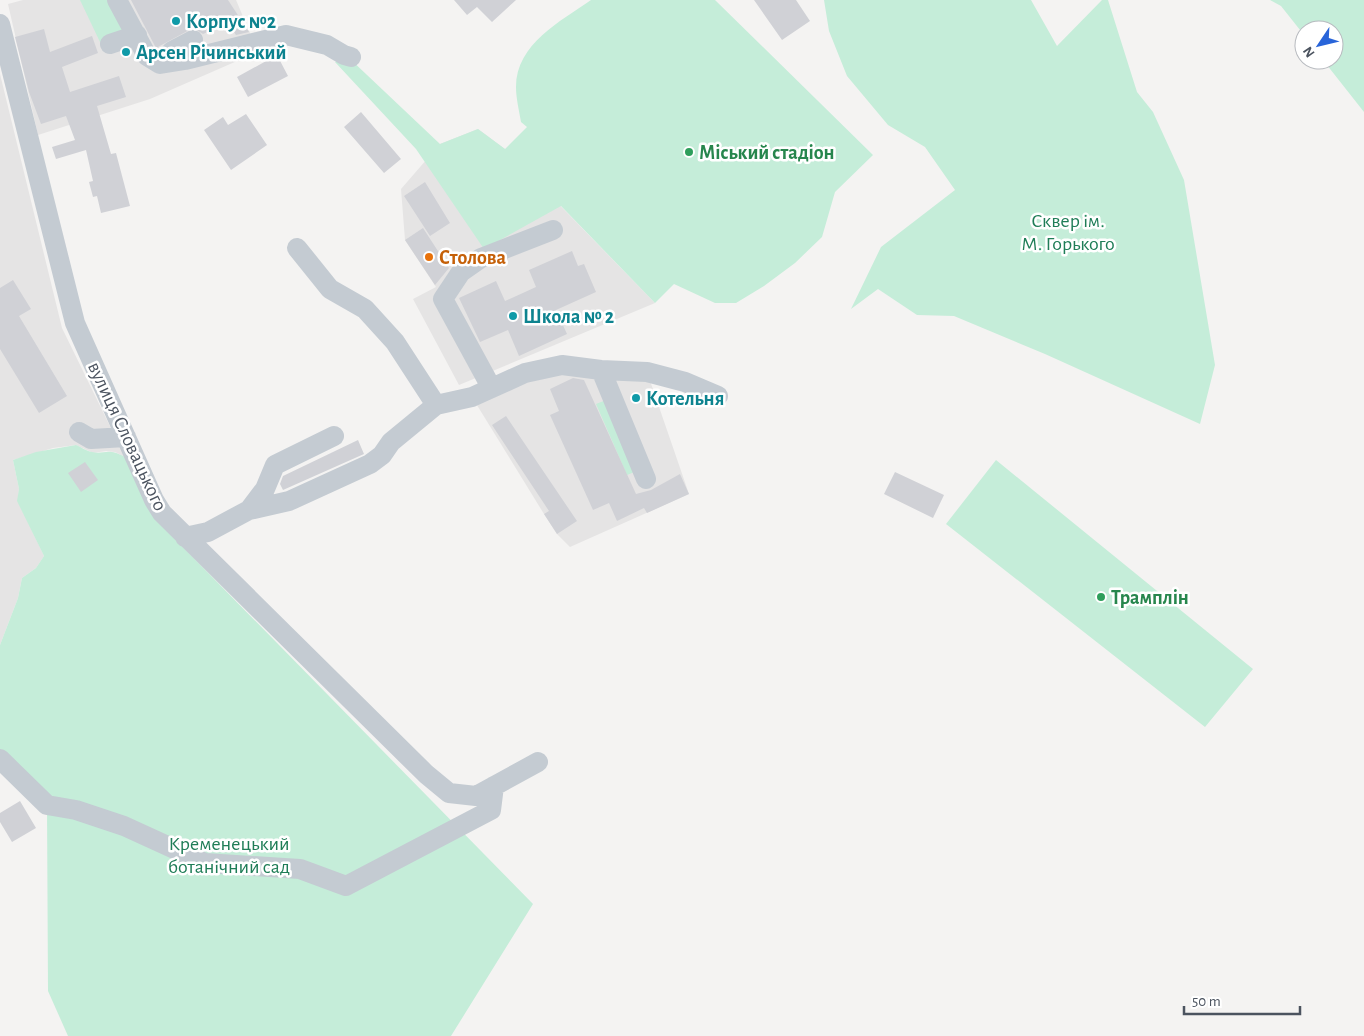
<svg xmlns="http://www.w3.org/2000/svg" width="1364" height="1036" font-family="'Alegreya Sans',sans-serif">
  <style>
    .education { fill: #e5e4e4 }
    .green { fill: #c5edd9 }
    .building { fill: #d0d1d6 }
    .lines { fill: none; stroke-linecap: round; stroke-linejoin: round }
    .minor { stroke: #c4cbd2; stroke-width: 20 }
    .culture-dot { fill: #0f9aa8; stroke: #fff; stroke-width: 2 }
    .leisure-dot { fill: #2e9e5b; stroke: #fff; stroke-width: 2 }
    .food-dot { fill: #e8710a; stroke: #fff; stroke-width: 2 }
    .labels { text-anchor: middle; stroke-width: 5; stroke-linejoin: round; paint-order: stroke }
    .culture-label { font-size: 20px; font-weight: bold; fill: #0d838f; stroke: #fff; text-anchor: start }
    .leisure-label { font-size: 20px; font-weight: bold; fill: #27864d; stroke: #fff; text-anchor: start }
    .park-label { font-size: 20px; fill: #1f7d57; stroke: #fff }
    .food-label { font-size: 20px; font-weight: bold; fill: #c56008; stroke: #fff; text-anchor: start }
    .street-label { font-size: 20px; fill: #4b535f; stroke: #fff }
  </style>
  <rect width="100%" height="100%" fill="#f4f3f2"/>
  <path class="education" d="M 23,0 L 236,0 L 258,52 L 150,99 L 38,135 L 8,4 Z
    M 0,74 L 62,328 L 125,457 L 115,452 L 106,451 L 93,453 L 76,445 L 53,448 L 13,460 L 19,489 L 18,501 L 44,556 L 36,568 L 22,578 L 18,598 L 0,645 Z
    M 478,129 L 505,149 L 655,303 L 459,385 L 413,299 L 436,287 L 405,240 L 401,189 L 440,144 Z
    M 647,372 L 689,494 L 570,547 L 557,534 L 544,514 L 472,397 L 525,373 Z"/>
  <path class="green" d="M 80,0 L 115,0 L 129,28 L 100,42 Z
    M 591,0 L 715,0 L 873,155 L 835,192 L 822,237 L 795,263 L 764,286 L 736,303 L 715,303 L 674,284 L 655,303 L 561,206 L 484,249 L 416,149 L 335,62 L 348,57 L 440,144 L 478,129 L 505,149 L 527,127 L 521,122 C 519,110 516,98 516,87 C 516,44 561,21 591,0 Z
    M 824,0 L 1031,0 L 1057,46 L 1102,0 L 1108,0 L 1137,92 L 1153,112 L 1184,180 L 1215,365 L 1200,424 L 1045,354 L 954,316 L 917,315 L 878,289 L 851,309 L 881,247 L 955,190 L 925,147 L 888,125 L 847,76 L 829,31 Z
    M 1270,0 L 1364,0 L 1364,112 L 1323,60 L 1334,60 L 1334,30 L 1304,30 L 1304,35 L 1281,6 Z
    M 606,400 L 637,471 L 627,475 L 596,404 Z
    M 76,445 C 81,447 86,451 92,452 C 105,455 107,447 125,457 L 171,535 L 533,904 L 451,1036 L 68,1036 L 48,991 L 47,806 L 0,759 L 0,645 L 18,598 L 22,578 L 36,568 L 44,556 L 17,501 L 19,489 L 13,460 L 36,452 Z
    M 996,460 L 1253,669 L 1205,727 L 946,524 Z"/>
  <path class="building" d="M 131,0 L 228,0 L 249,32 L 236,35 L 228,23 L 203,34 L 193,28 L 156,48 Z
    M 454,0 L 516,0 L 492,22 L 477,7 L 467,15 Z
    M 754,0 L 796,0 L 810,21 L 782,40 Z
    M 44,29 L 50,52 L 92,36 L 98,53 L 62,67 L 70,92 L 119,76 L 126,97 L 97,106 L 111,154 L 116,153 L 130,206 L 101,213 L 97,196 L 93,197 L 89,182 L 93,181 L 86,150 L 56,159 L 52,147 L 75,140 L 66,116 L 41,124 L 29,92 L 15,37 Z
    M 277,55 L 288,76 L 248,97 L 237,77 Z
    M 361,112 L 401,159 L 384,173 L 344,127 Z
    M 246,114 L 267,145 L 231,170 L 204,130 L 223,117 L 228,125 Z
    M 425,182 L 450,223 L 430,236 L 404,196 Z
    M 423,228 L 449,268 L 435,285 L 405,240 Z
    M 572,251 L 578,266 L 584,264 L 596,292 L 556,310 L 567,334 L 519,356 L 508,330 L 480,342 L 459,298 L 496,281 L 505,301 L 536,287 L 529,270 Z
    M 13,280 L 31,309 L 19,316 L 67,396 L 39,413 L 0,349 L 0,288 Z
    M 573,378 L 584,380 L 636,494 L 651,490 L 680,474 L 689,494 L 647,513 L 644,508 L 617,521 L 609,503 L 593,510 L 550,415 L 559,411 L 550,389 Z
    M 506,416 L 577,521 L 557,534 L 544,514 L 549,511 L 492,425 Z
    M 358,440 L 364,454 L 283,490 L 280,484 L 283,476 Z
    M 85,462 L 98,480 L 81,492 L 68,473 Z
    M 895,472 L 944,495 L 933,518 L 884,494 Z
    M 20,801 L 36,828 L 12,842 L 0,822 L 0,813 Z"/>
  <g class="lines">
    <path class="minor" d="M 117,0 L 147,56 L 160,64 L 185,60 L 286,35 L 327,45 L 344,55 L 351,57
      M 0,24 L 75,323 L 154,500 L 162,513 L 426,774 L 449,793 L 476,796 L 538,762
      M 110,44 L 137,35
      M 160,64 L 172,51 L 193,40
      M 297,248 L 330,289 L 365,309 L 395,342 L 436,405
      M 601,370 L 646,479
      M 491,387 L 443,299 L 461,272 L 481,258 L 553,230
      M 79,432 L 91,439 L 126,437
      M 249,510 L 265,489 L 275,465 L 334,436
      M 185,537 L 208,532 L 249,510 L 289,501 L 370,464 L 382,455 L 391,442 L 436,405 L 472,397 L 525,373 L 562,365 L 601,370 L 647,372 L 685,382 L 718,396
      M 0,759 L 47,805 L 76,810 L 124,826 L 205,863 L 300,869 L 346,886 L 491,810 L 494,786"/>
  </g>
  <g class="culture-dot">
    <circle cx="176" cy="21" r="5"/>
    <circle cx="126" cy="52" r="5"/>
    <circle cx="513" cy="316" r="5"/>
    <circle cx="636" cy="398" r="5"/>
  </g>
  <g class="leisure-dot">
    <circle cx="689" cy="152" r="5"/>
    <circle cx="1101" cy="597" r="5"/>
  </g>
  <circle class="food-dot" cx="429" cy="257" r="5"/>
  <g class="labels">
    <g class="culture-label">
      <text x="186" y="28">Корпус №2</text>
      <text x="136" y="59">Арсен Річинський</text>
      <text x="523" y="323">Школа № 2</text>
      <text x="646" y="405">Котельня</text>
    </g>
    <g class="leisure-label">
      <text x="699" y="159">Міський стадіон</text>
      <text x="1111" y="604">Трамплін</text>
    </g>
    <g class="park-label">
      <text x="1068" y="227">Сквер ім.<tspan x="1068" dy="23">М. Горького</tspan></text>
      <text x="229" y="850">Кременецький<tspan x="229" dy="23">ботанічний сад</tspan></text>
    </g>
    <g class="food-label">
      <text x="439" y="264">Столова</text>
    </g>
    <g class="street-label">
      <text transform="translate(128 436) rotate(65)" y="7">вулиця Словацького</text>
    </g>
  </g>
  <g transform="translate(1319 45) rotate(235)"><circle r="24" fill="#ffffff" stroke="#b7babf"/>
  <path d="M0-4L9 19L0 12L-9 19Z" fill="#2864d9"/>
  <text y="-8" font-size="14" font-weight="bold" text-anchor="middle" fill="#4b535f">N</text>
  </g>
  <path d="M1184 1006v8h116v-8" fill="none" stroke="#4b535f" stroke-width="2.5"/>
  <text x="1192" y="1006" font-size="15" fill="#4b535f" stroke="#ffffff" stroke-width="4" paint-order="stroke">50 m</text>
</svg>
